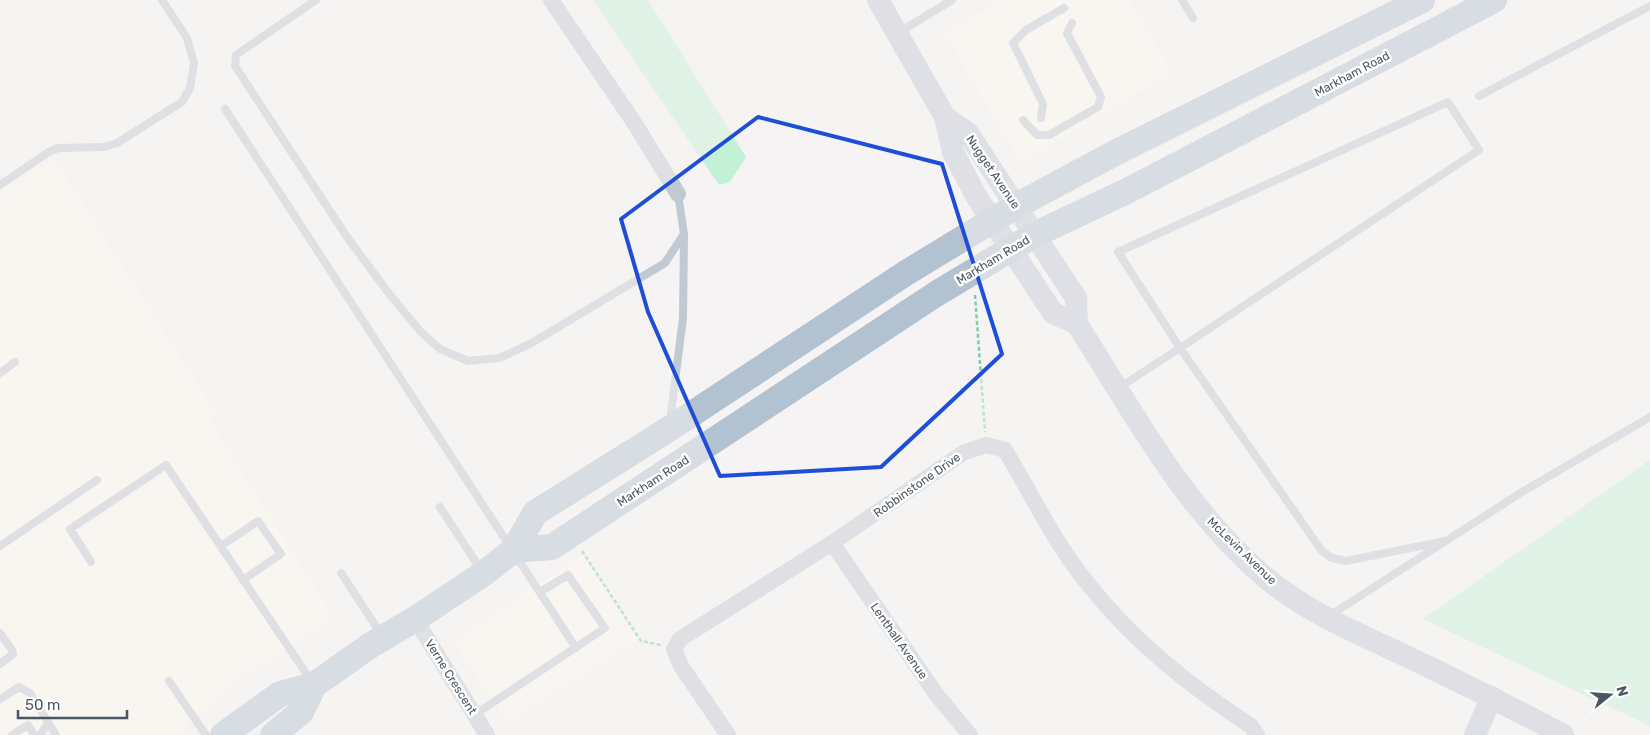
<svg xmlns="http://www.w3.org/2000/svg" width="1650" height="735" font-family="Rubik,sans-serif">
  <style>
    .commercial { fill: #fdf9ef }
    .green { fill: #c3f1d5 }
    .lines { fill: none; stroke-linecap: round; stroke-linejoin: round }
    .path { stroke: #7ad0a6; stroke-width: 2.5; stroke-dasharray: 4 2.5; stroke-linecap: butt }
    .lane { stroke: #c1cad2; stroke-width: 8 }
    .street { stroke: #c1cad2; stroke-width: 16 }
    .secondary { stroke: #c1cbd6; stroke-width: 22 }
    .primary { stroke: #b3c2d1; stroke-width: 26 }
    .marked { fill: none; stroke: #1d4ed8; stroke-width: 4; stroke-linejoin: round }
    .labels { text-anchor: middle; stroke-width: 5; stroke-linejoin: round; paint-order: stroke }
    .street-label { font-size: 12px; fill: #4a5661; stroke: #fff }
  </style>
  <rect width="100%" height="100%" fill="#f5f3f3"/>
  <path class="commercial" d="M 1000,0 L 1130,0 L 1173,73 L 1021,163 L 944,33 Z
    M 54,158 L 216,413 L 210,421 L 334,618 L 228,687 L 178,735 L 0,735 L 0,194 Z
    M 583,555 L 637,639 L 509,724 L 453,641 Z"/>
  <path class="green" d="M 593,0 L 648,0 L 746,157 L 730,182 L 719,185 Z
    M 1650,460 L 1650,726 L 1423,619 Z"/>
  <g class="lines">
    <path class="path" d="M 975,295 L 985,432
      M 582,551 L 641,641 L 661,645"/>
    <path class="lane" d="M 316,0 L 236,55 L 235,66 L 347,237 L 390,295 L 421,332 L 440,349 L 468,361 L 499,358 L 530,344 L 665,263 L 684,234 L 678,194
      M 1182,0 L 1193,18
      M 898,33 L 952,0
      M 1479,96 L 1650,6
      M 1448,102 L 1479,150 L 1180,348 L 1118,252 Z
      M 225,109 L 576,648
      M 1041,118 L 1043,104 L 1013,43 L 1026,30 L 1064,8
      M 1023,120 L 1037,135 L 1049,135 L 1098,107 L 1101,97 L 1067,33 L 1072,23
      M 0,185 L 47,153 L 58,148 L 104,147 L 117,143 L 182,102 L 190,88 L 194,63 L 187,38 L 162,0
      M 0,373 L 15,362
      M 1120,387 L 1180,348 L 1322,551 L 1332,558 L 1346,561 L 1445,541
      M 670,421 L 683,318 L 684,234
      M 440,507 L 481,570
      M 0,546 L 97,480
      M 221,546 L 258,521 L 281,554 L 243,580
      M 91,562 L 70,529 L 166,465 L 312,682
      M 341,573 L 381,634
      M 1329,616 L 1522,492 L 1650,417
      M 0,633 L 12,650 L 13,654 L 0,664
      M 169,681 L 206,735
      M 0,699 L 19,687 L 30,693 L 56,735
      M 474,715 L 605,628 L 568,575 L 540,592
      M 12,735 L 28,725 L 34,735
      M 40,735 L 48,723"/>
    <path class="street" d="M 551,0 L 635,124 L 678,194
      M 832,543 L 936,694 L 970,735
      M 415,619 L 487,735
      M 728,735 L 681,666 L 674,649 L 680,639 L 832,543 L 963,453 L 986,445 L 1005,450 C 1032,495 1055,544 1089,585 C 1134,642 1190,686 1251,726 L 1257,735"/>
    <path class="secondary" d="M 878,0 L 945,117 L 953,152 L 976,196 L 1053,313 L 1077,324
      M 945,117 L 968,133 L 1076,298 L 1077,324 C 1133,412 1185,510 1266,578 C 1308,613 1359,634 1408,657 C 1460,682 1512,707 1563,735
      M 1475,735 L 1492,697"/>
    <path class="primary" d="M 514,550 L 552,547 L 936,294 L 1034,235 L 1127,191 L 1494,0
      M 223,735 L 280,694 L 314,685 L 371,645 L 415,619 L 483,574 L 514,550 L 535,513 L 669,429 L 906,273 L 1016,206 L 1115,153 L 1422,0
      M 273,735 L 301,712 L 314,685"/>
  </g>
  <path d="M0 0H1650V735H0ZM 758,117 L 942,164 L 1002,354 L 881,467 L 720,476 L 648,312 L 621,219 Z" fill="#f5f3f3" fill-opacity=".55" fill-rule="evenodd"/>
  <path class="marked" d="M 758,117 L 942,164 L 1002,354 L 881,467 L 720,476 L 648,312 L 621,219 Z"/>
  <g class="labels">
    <g class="street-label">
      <text transform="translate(1352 74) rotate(-28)" y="4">Markham Road</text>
      <text transform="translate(993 172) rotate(56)" y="4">Nugget Avenue</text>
      <text transform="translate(993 260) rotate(-31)" y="4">Markham Road</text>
      <text transform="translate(653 481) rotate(-33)" y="4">Markham Road</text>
      <text transform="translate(917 485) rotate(-35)" y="4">Robbinstone Drive</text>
      <text transform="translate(1242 551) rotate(44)" y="4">McLevin Avenue</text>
      <text transform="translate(899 641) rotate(55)" y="4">Lenthall Avenue</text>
      <text transform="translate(451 677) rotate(58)" y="4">Verne Crescent</text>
    </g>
  </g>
  <g transform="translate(1610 695) rotate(73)" stroke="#ffffff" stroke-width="4" paint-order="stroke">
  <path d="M0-4L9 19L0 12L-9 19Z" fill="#4a5661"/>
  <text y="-8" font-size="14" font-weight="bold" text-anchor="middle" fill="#4a5661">N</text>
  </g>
  <path d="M18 710v8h109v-8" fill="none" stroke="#4a5661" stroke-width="2.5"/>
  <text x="25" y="710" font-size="15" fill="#4a5661" stroke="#ffffff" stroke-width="4" paint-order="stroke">50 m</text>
</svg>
